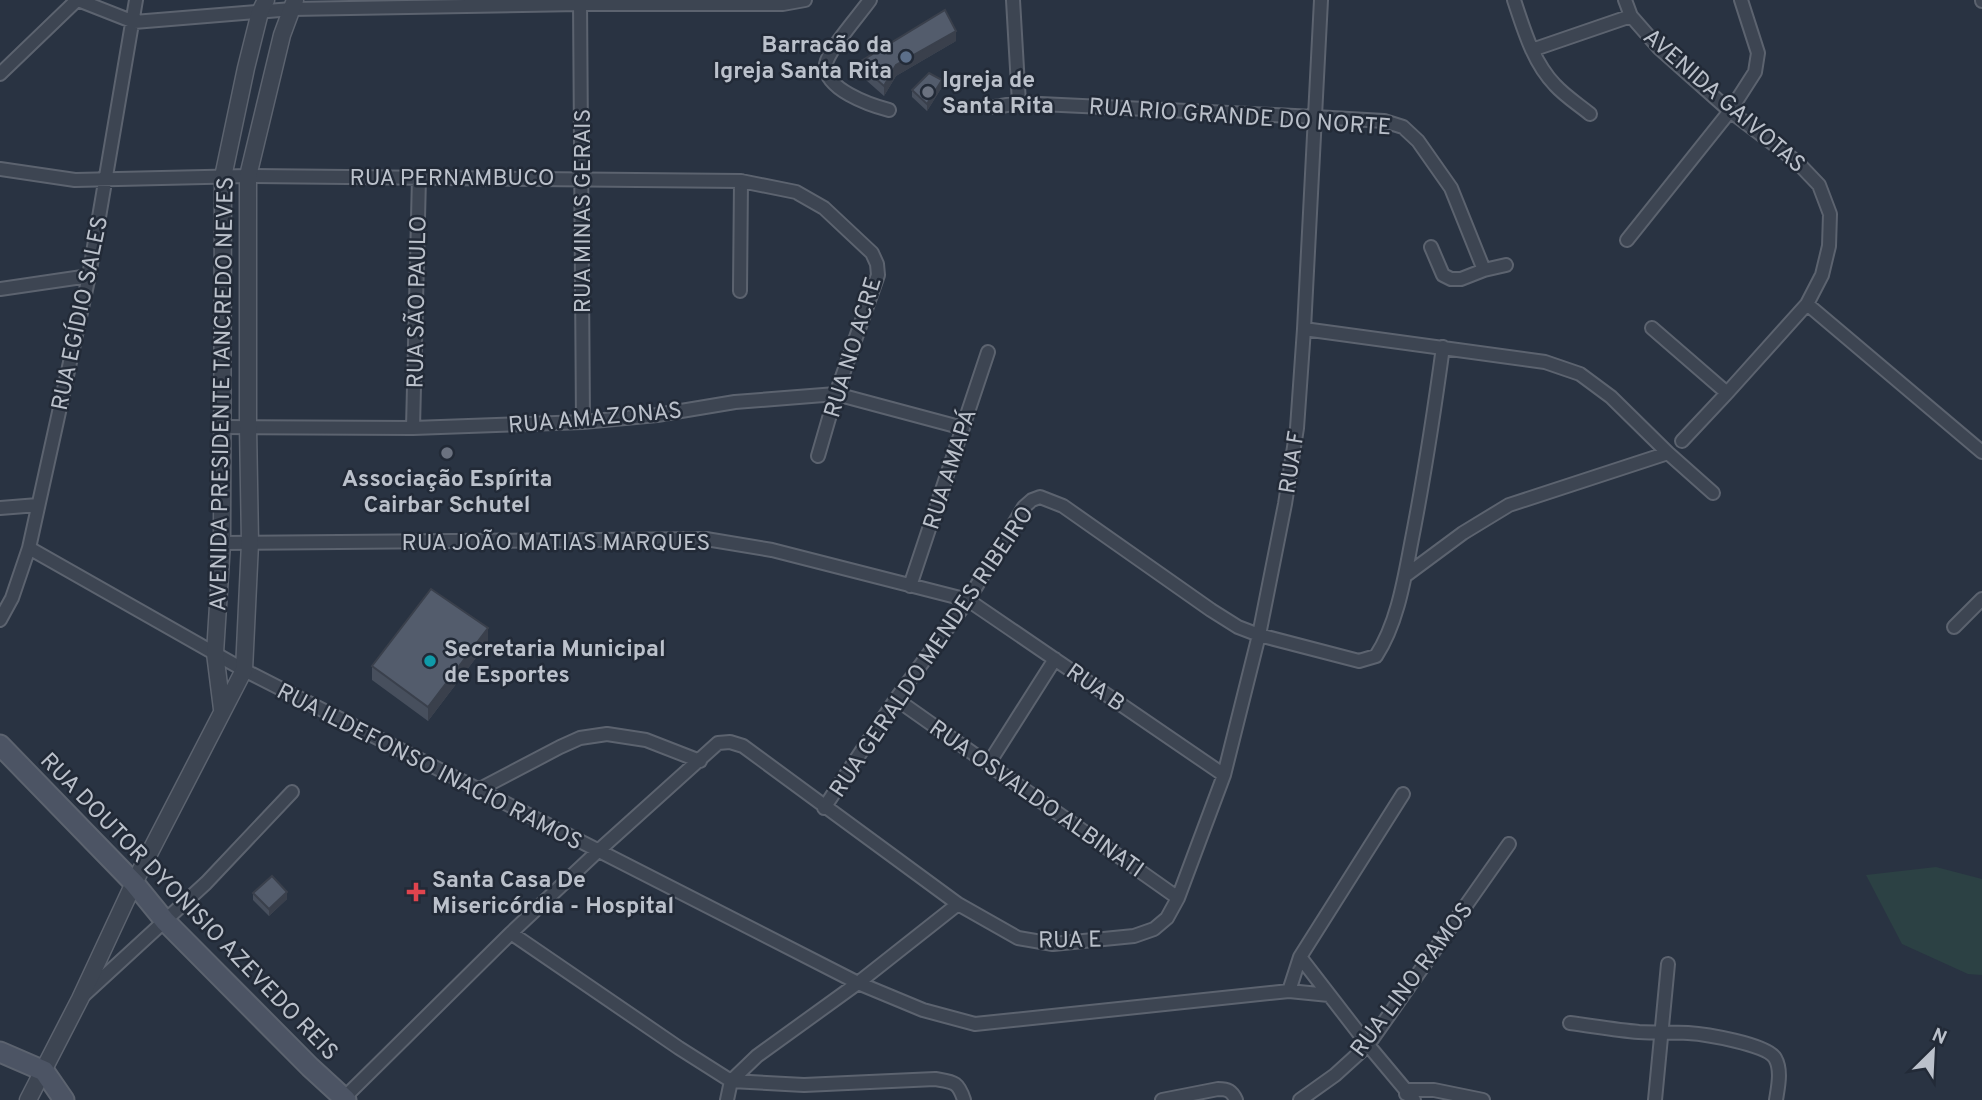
<svg xmlns="http://www.w3.org/2000/svg" width="1982" height="1100" font-family="Overpass,sans-serif">
  <style>
    .green { fill: #2c4144 }
    .lines { fill: none; stroke-linecap: round; stroke-linejoin: round }
    .minor-casing { stroke: #5c636f; stroke-width: 16 }
    .tertiary-casing { stroke: #5c636f; stroke-width: 19 }
    .secondary-casing { stroke: #5c636f; stroke-width: 23 }
    .minor { stroke: #3d4552; stroke-width: 12 }
    .tertiary { stroke: #3d4552; stroke-width: 16 }
    .secondary { stroke: #4c5464; stroke-width: 19 }
    .wall { fill: #474f5d }
    .shaded-wall { fill: #3a404c }
    .building { fill: #535c6c; stroke: #3a404c; stroke-width: 2 }
    .service-dot { fill: #5c6f8a; stroke: #222a37; stroke-width: 2.5 }
    .worship-dot { fill: #6b7280; stroke: #222a37; stroke-width: 2.5 }
    .culture-dot { fill: #0f9aa8; stroke: #222a37; stroke-width: 2.5 }
    .health-dot { fill: #e0444e; stroke: #222a37; stroke-width: 2.5 }
    .labels { text-anchor: middle; stroke-width: 5; stroke-linejoin: round; paint-order: stroke }
    .poi-label { font-size: 23px; font-weight: bold; fill: #bbc1cb; stroke: #222a37; text-anchor: start }
    .street-label { font-size: 23px; fill: #bbc1cb; stroke: #222a37 }
  </style>
  <rect width="100%" height="100%" fill="#293342"/>
  <path class="green" d="M 1936,867 L 1982,879 L 1982,975 L 1968,974 L 1902,944 L 1866,875 Z"/>
  <g class="lines">
    <defs>
      <path id="minor" d="M 78,0 L 134,22 L 292,9 L 580,4 L 783,4 L 805,0
        M 580,0 L 583,422
        M 870,0 C 861,13 828,50 826,64 C 823,89 870,105 889,110
        M 1013,0 L 1019,103
        M 1514,0 C 1524,30 1533,62 1555,85 C 1565,96 1579,105 1590,114
        M 1625,0 L 1631,16 L 1659,48 L 1730,111 L 1797,162 L 1819,185 L 1830,214 L 1829,246 L 1822,275 L 1807,304 L 1727,393 L 1682,441
        M 1982,0 L 1982,1
        M 1532,50 L 1631,16
        M 0,74 L 77,0
        M 995,107 L 1019,103 L 1315,117 L 1384,121 L 1403,127 L 1418,141 L 1451,188 L 1484,270
        M 0,169 L 75,180 L 248,176 L 741,181 L 796,192 L 824,208 L 872,253 L 877,264 L 878,275 L 836,394 L 818,456
        M 1627,240 L 1730,111 L 1755,72 L 1758,53 L 1741,0
        M 1431,247 L 1443,275 L 1451,279 L 1461,279 L 1484,270 L 1506,265
        M 0,289 L 89,276
        M 740,291 L 741,181
        M 1807,304 L 1982,452
        M 1652,328 L 1727,393
        M 1304,329 L 1545,362 L 1580,374 L 1611,397 L 1668,453 L 1713,493
        M 222,427 L 413,428 L 583,422 L 657,415 L 735,402 L 836,394 L 963,428
        M 413,428 L 419,177
        M 0,508 L 38,505
        M 222,543 L 706,539 L 772,550 L 968,600 L 1224,775
        M 29,548 L 244,670 L 858,983 L 923,1010 L 975,1024 L 1289,991 L 1329,995
        M 1405,576 L 1463,533 L 1509,505 L 1668,453
        M 910,586 L 988,352
        M 0,620 L 12,598 L 29,548 L 89,276 L 136,0
        M 1954,627 L 1982,599
        M 896,699 L 1178,898
        M 989,763 L 1055,659
        M 478,790 L 560,747 L 580,738 L 607,734 L 646,740 L 700,761
        M 824,808 L 896,699 L 968,600 L 1024,507 L 1032,500 L 1040,497 L 1063,506 L 1211,610 L 1238,627 L 1259,635 L 1359,661 L 1376,656 C 1397,624 1404,581 1411,544 C 1424,478 1434,413 1443,347
        M 511,933 L 679,1048 L 731,1081 L 804,1085 L 935,1079 C 953,1082 958,1081 964,1100
        M 1300,957 L 1368,1045 L 1414,1100
        M 1289,991 L 1300,957 L 1403,794
        M 84,995 L 206,883 L 292,792
        M 1570,1023 C 1593,1026 1616,1030 1639,1032 C 1656,1033 1672,1032 1688,1033 C 1705,1034 1766,1044 1775,1058 C 1782,1070 1778,1087 1776,1100
        M 1406,1094 L 1407,1090 L 1434,1090 L 1483,1100
        M 344,1098 L 511,933 L 597,852 L 718,743 L 730,742 L 743,746 L 958,904 L 1018,938 L 1053,944 L 1134,936 L 1154,929 L 1167,918 L 1178,898 L 1224,775 L 1259,635 L 1285,504 L 1297,428 L 1304,329 L 1321,0
        M 727,1100 L 731,1081 L 757,1056 L 858,983 L 958,904
        M 1162,1100 L 1218,1089 C 1228,1089 1232,1091 1236,1100
        M 1300,1100 L 1335,1075 L 1368,1045 L 1509,844
        M 1655,1100 L 1668,964"/>
      <path id="tertiary" d="M 222,709 L 215,653 L 222,543 L 223,177 L 246,68 L 260,12 L 266,0
        M 28,1100 L 80,999 L 134,883 L 244,670 L 250,543 L 248,426 L 248,176 L 282,35 L 295,0"/>
      <path id="secondary" d="M 0,745 L 134,883 L 165,921 L 310,1067 L 346,1100
        M 0,1052 L 44,1071 L 64,1100"/>
    </defs>
    <use href="#minor" class="minor-casing"/>
    <use href="#tertiary" class="tertiary-casing"/>
    <use href="#secondary" class="secondary-casing"/>
    <use href="#minor" class="minor"/>
    <use href="#tertiary" class="tertiary"/>
    <use href="#secondary" class="secondary"/>
  </g>
  <path class="wall" d="M 956,41 L 896,76 L 884,96 L 858,73 L 858,63 Z
    M 942,87 L 927,111 L 912,97 L 912,90 Z
    M 488,642 L 428,721 L 372,680 L 372,666 Z
    M 253,893 L 287,899 L 269,916 L 253,900 Z"/>
  <path class="shaded-wall" d="M 956,31 L 956,41 L 896,76 L 884,96 L 884,86 L 896,65 Z
    M 942,80 L 942,87 L 927,111 L 927,104 Z
    M 488,628 L 488,642 L 428,721 L 428,707 Z
    M 287,892 L 287,899 L 269,916 L 269,909 Z"/>
  <path class="building" d="M 945,10 L 956,31 L 896,65 L 884,86 L 858,63 Z
    M 929,73 L 942,80 L 927,104 L 912,90 Z
    M 431,589 L 488,628 L 428,707 L 372,666 Z
    M 272,876 L 287,892 L 269,909 L 253,893 Z"/>
  <circle class="service-dot" cx="906" cy="57" r="7"/>
  <g class="worship-dot">
    <circle cx="928" cy="92" r="7"/>
    <circle cx="447" cy="453" r="7"/>
  </g>
  <circle class="culture-dot" cx="430" cy="661" r="7"/>
  <path class="health-dot" d="M412.5 881.5h7v7h7v7h-7v7h-7v-7h-7v-7h7z"/>
  <g class="labels">
    <g class="poi-label">
      <text x="892" y="52" text-anchor="end">Barracão da<tspan x="892" dy="26">Igreja Santa Rita</tspan></text>
      <text x="942" y="87">Igreja de<tspan x="942" dy="26">Santa Rita</tspan></text>
      <text x="447" y="486" text-anchor="middle">Associação Espírita<tspan x="447" dy="26">Cairbar Schutel</tspan></text>
      <text x="444" y="656">Secretaria Municipal<tspan x="444" dy="26">de Esportes</tspan></text>
      <text x="432" y="887">Santa Casa De<tspan x="432" dy="26">Misericórdia - Hospital</tspan></text>
    </g>
    <g class="street-label">
      <text transform="translate(1725 100) rotate(41)" y="8">AVENIDA GAIVOTAS</text>
      <text transform="translate(1240 116) rotate(4)" y="8">RUA RIO GRANDE DO NORTE</text>
      <text x="452" y="185">RUA PERNAMBUCO</text>
      <text transform="translate(582 211) rotate(-90)" y="8">RUA MINAS GERAIS</text>
      <text transform="translate(416 302) rotate(-89)" y="8">RUA SÃO PAULO</text>
      <text transform="translate(79 313) rotate(-78)" y="8">RUA EGÍDIO SALES</text>
      <text transform="translate(852 347) rotate(-73)" y="8">RUA NO ACRE</text>
      <text transform="translate(221 394) rotate(-89)" y="8">AVENIDA PRESIDENTE TANCREDO NEVES</text>
      <text transform="translate(595 417) rotate(-5)" y="8">RUA AMAZONAS</text>
      <text transform="translate(1291 462) rotate(-81)" y="8">RUA F</text>
      <text transform="translate(949 469) rotate(-72)" y="8">RUA AMAPÁ</text>
      <text x="556" y="550">RUA JOÃO MATIAS MARQUES</text>
      <text transform="translate(931 651) rotate(-56)" y="8">RUA GERALDO MENDES RIBEIRO</text>
      <text transform="translate(1096 687) rotate(35)" y="8">RUA B</text>
      <text transform="translate(430 766) rotate(27)" y="8">RUA ILDEFONSO INACIO RAMOS</text>
      <text transform="translate(1037 798) rotate(35)" y="8">RUA OSVALDO ALBINATI</text>
      <text transform="translate(190 906) rotate(46)" y="8">RUA DOUTOR DYONISIO AZEVEDO REIS</text>
      <text transform="translate(1070 939) rotate(-1)" y="8">RUA E</text>
      <text transform="translate(1411 979) rotate(-53)" y="8">RUA LINO RAMOS</text>
    </g>
  </g>
  <g transform="translate(1933 1051) rotate(24)" stroke="#222a37" stroke-width="5" paint-order="stroke">
  <path d="M0-5L12 26L0 18L-12 26Z" fill="#bbc1cb"/>
  <text y="-10" font-size="19" font-weight="bold" text-anchor="middle" fill="#bbc1cb">N</text>
  </g>
</svg>
